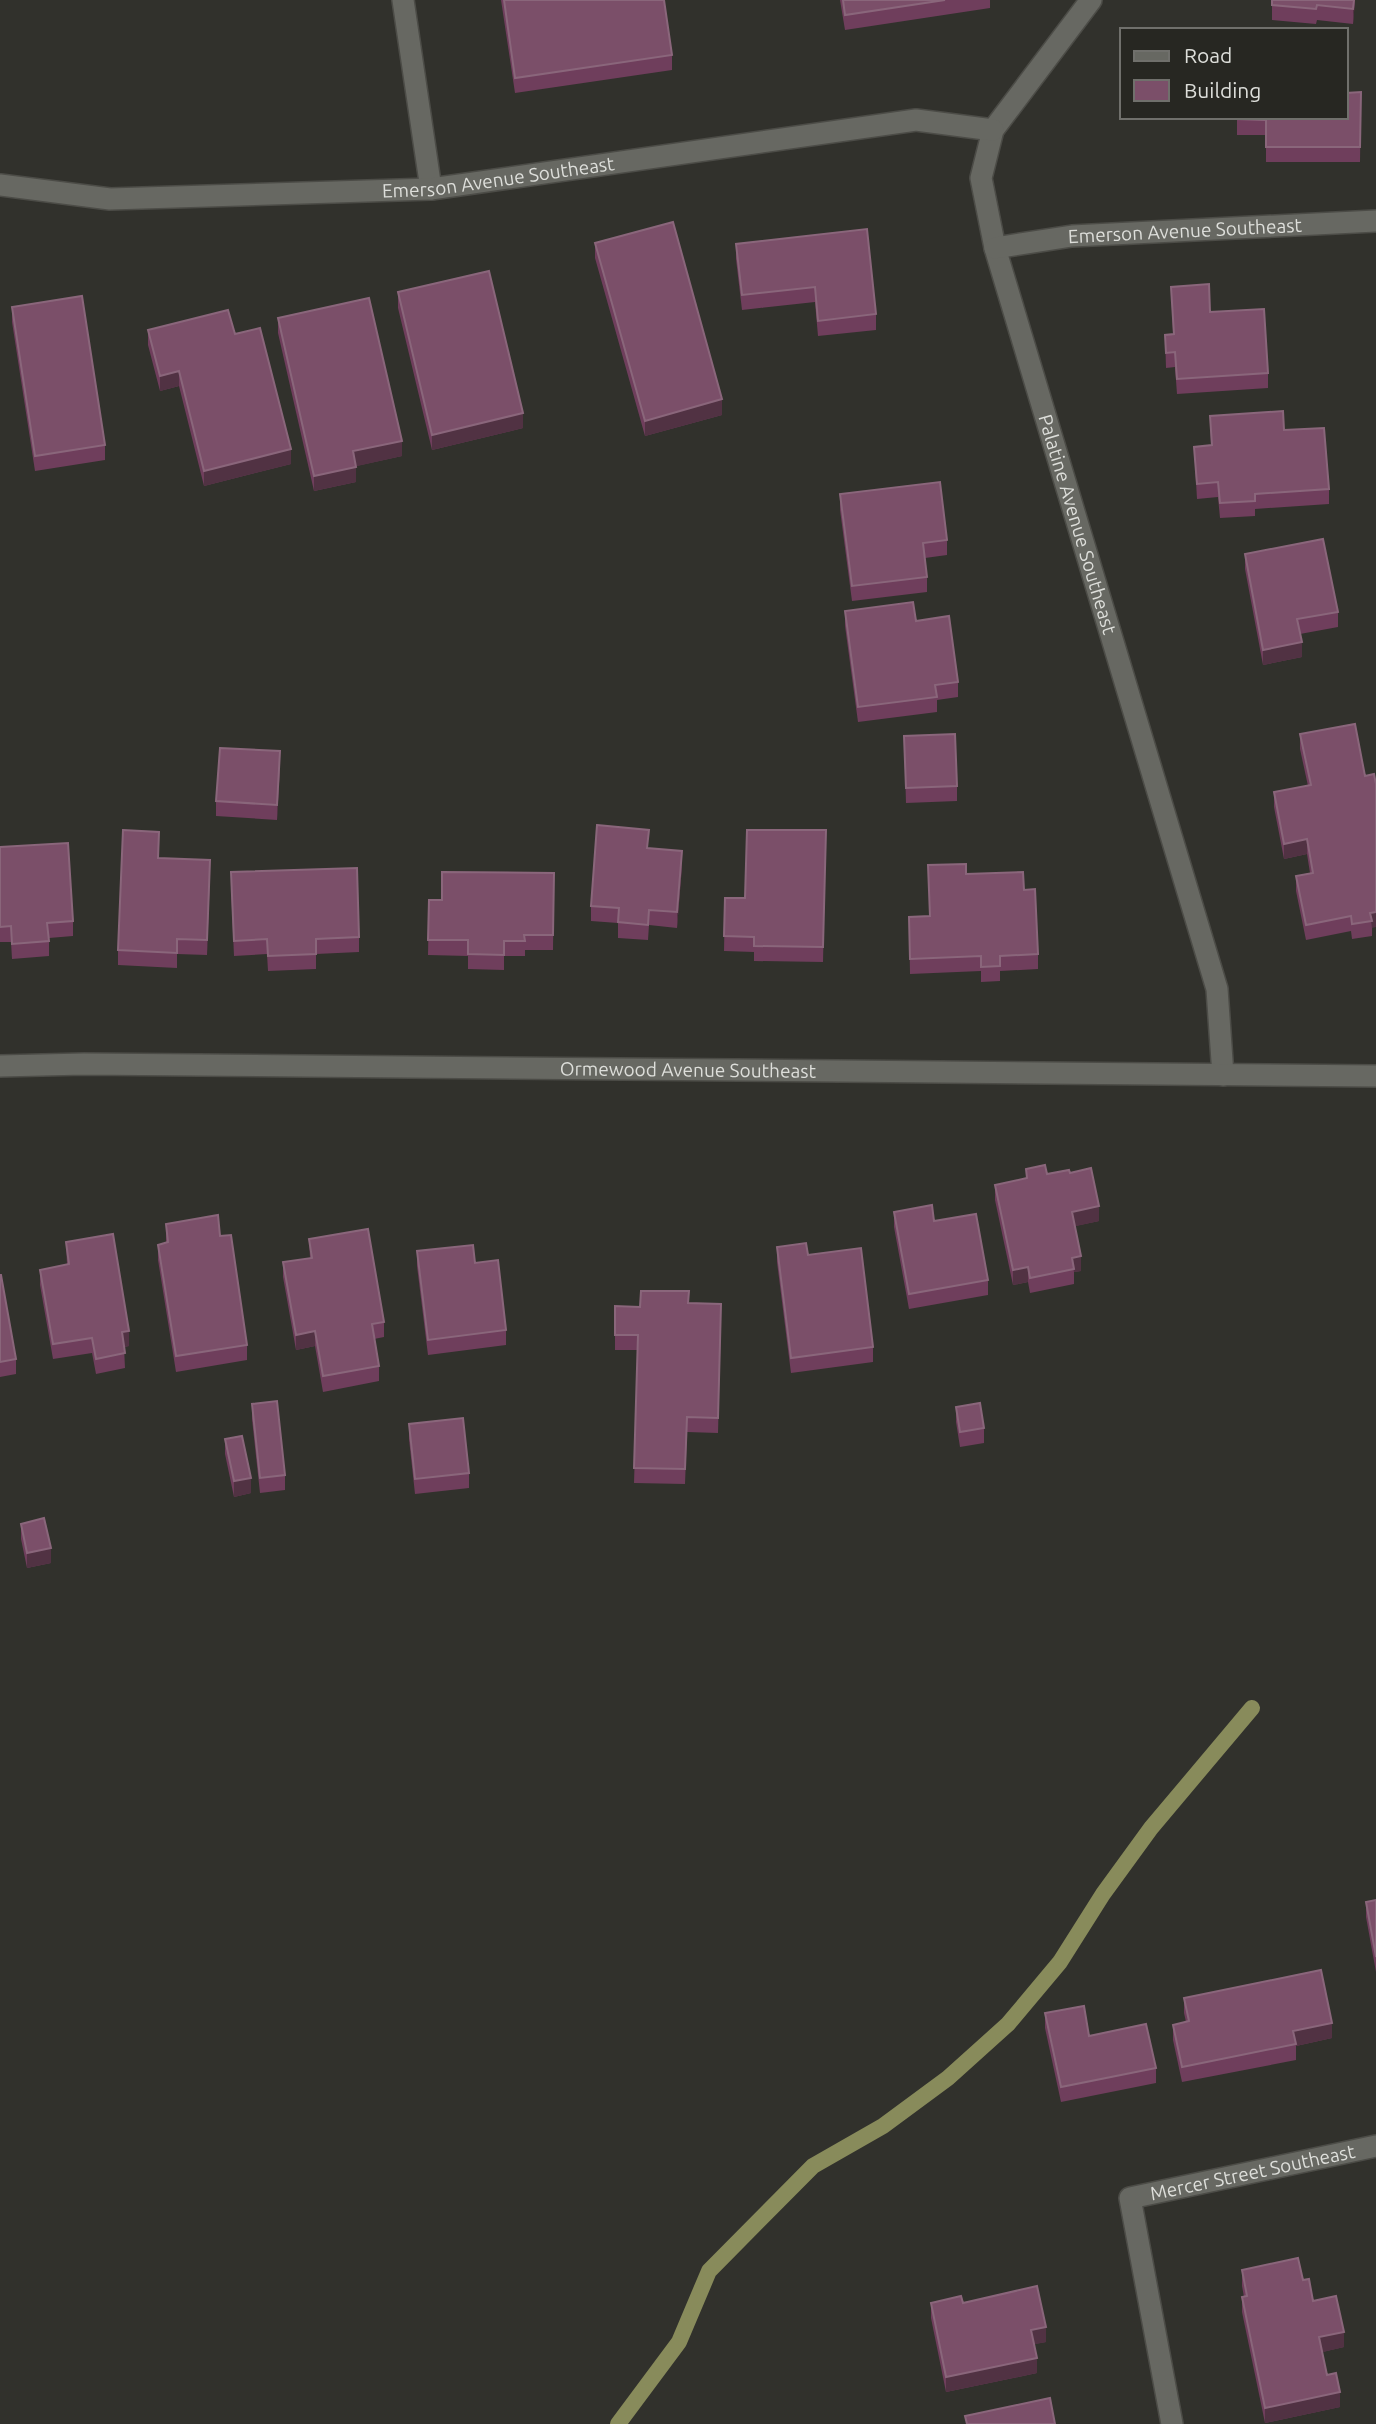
<svg xmlns="http://www.w3.org/2000/svg" width="1376" height="2424" font-family="Ubuntu,sans-serif">
  <style>
    .lines { fill: none; stroke-linecap: round; stroke-linejoin: round }
    .stream { stroke: #888b5b; stroke-width: 16 }
    .street-casing { stroke: #4c4c47; stroke-width: 24 }
    .street { stroke: #676862; stroke-width: 21 }
    .wall { fill: #6f3e5c }
    .shaded-wall { fill: #513243 }
    .building { fill: #7b4f69; stroke: #8a667b; stroke-width: 2 }
    .labels { text-anchor: middle; stroke-width: 7; stroke-linejoin: round; paint-order: stroke }
    .street-label { font-size: 19px; fill: #dddeda; stroke: #272722 }
  </style>
  <rect width="100%" height="100%" fill="#31312c"/>
  <g class="lines">
    <path class="stream" d="M 618,2424 L 679,2342 L 709,2271 L 813,2166 L 883,2126 L 948,2078 L 1008,2024 L 1060,1962 L 1103,1894 L 1151,1828 L 1252,1708"/>
    <defs>
      <g id="street">
        <path d="M 403,0 L 431,189"/>
        <path id="s1" d="M 1091,0 L 993,130 L 981,178 L 995,248 L 1217,989 L 1223,1075"/>
        <path id="s2" d="M 0,185 L 110,199 L 431,189 L 916,120 L 993,130"/>
        <path id="s3" d="M 995,248 L 1072,236 L 1376,221"/>
        <path id="s4" d="M 0,1066 L 84,1064 L 1376,1076"/>
        <path id="s5" d="M 1172,2424 L 1130,2198 L 1376,2146"/>
      </g>
    </defs>
    <use href="#street" class="street-casing"/>
    <use href="#street" class="street"/>
  </g>
  <path class="wall" d="M 501,0 L 664,0 L 672,55 L 672,70 L 515,93 Z
    M 840,0 L 990,0 L 990,8 L 845,30 Z
    M 1272,0 L 1355,0 L 1353,24 L 1317,20 L 1316,24 L 1272,20 Z
    M 1361,92 L 1360,162 L 1266,162 L 1266,135 L 1237,135 L 1237,117 Z
    M 595,243 L 722,415 L 645,436 L 595,258 Z
    M 736,244 L 876,314 L 876,330 L 818,336 L 815,302 L 742,310 L 736,259 Z
    M 1171,287 L 1210,312 L 1268,373 L 1268,388 L 1177,394 L 1175,367 L 1166,368 L 1165,335 L 1173,334 Z
    M 398,292 L 523,428 L 432,450 L 398,308 Z
    M 12,307 L 105,445 L 105,460 L 35,471 L 12,322 Z
    M 278,318 L 402,456 L 356,466 L 356,482 L 314,491 L 278,333 Z
    M 148,330 L 235,334 L 291,464 L 204,486 L 179,386 L 160,391 L 148,345 Z
    M 1210,416 L 1284,430 L 1329,489 L 1329,504 L 1255,509 L 1255,516 L 1220,518 L 1218,497 L 1197,499 L 1194,447 L 1211,445 Z
    M 840,494 L 947,540 L 947,555 L 925,558 L 927,577 L 927,592 L 852,601 L 840,510 Z
    M 1245,554 L 1338,612 L 1338,627 L 1300,634 L 1302,657 L 1263,665 L 1245,569 Z
    M 845,611 L 916,621 L 958,682 L 958,697 L 937,700 L 937,712 L 858,722 L 845,626 Z
    M 1300,734 L 1365,776 L 1374,774 L 1372,936 L 1352,939 L 1351,931 L 1306,940 L 1296,891 L 1296,876 L 1310,873 L 1307,854 L 1284,859 L 1274,807 L 1274,792 L 1308,786 L 1300,749 Z
    M 904,736 L 957,786 L 957,801 L 906,803 Z
    M 280,766 L 277,820 L 216,816 L 216,801 Z
    M 826,830 L 823,962 L 754,961 L 754,952 L 724,951 L 725,898 L 745,898 Z
    M 0,847 L 73,921 L 73,936 L 49,938 L 49,956 L 12,959 L 11,942 L 0,942 Z
    M 649,848 L 682,866 L 677,928 L 649,925 L 648,940 L 618,938 L 618,923 L 591,921 L 591,906 Z
    M 159,858 L 210,875 L 207,955 L 177,954 L 177,968 L 118,965 L 118,950 Z
    M 554,873 L 553,950 L 525,950 L 525,956 L 504,956 L 504,970 L 468,969 L 468,956 L 428,955 L 429,900 L 442,900 Z
    M 966,874 L 1024,890 L 1038,954 L 1038,969 L 1000,971 L 1000,981 L 981,982 L 981,971 L 910,974 L 909,917 L 930,916 Z
    M 231,887 L 359,937 L 359,952 L 316,954 L 316,969 L 268,971 L 267,954 L 234,956 Z
    M 1026,1169 L 1047,1174 L 1070,1173 L 1099,1221 L 1075,1226 L 1081,1271 L 1074,1272 L 1074,1284 L 1030,1293 L 1028,1282 L 1013,1285 L 995,1200 L 995,1185 L 1026,1178 Z
    M 894,1212 L 934,1221 L 988,1280 L 988,1295 L 909,1309 L 894,1227 Z
    M 166,1224 L 220,1236 L 247,1345 L 247,1360 L 176,1372 L 158,1260 L 158,1245 L 166,1243 Z
    M 309,1239 L 384,1322 L 384,1337 L 374,1339 L 379,1366 L 379,1381 L 323,1392 L 315,1346 L 296,1350 L 283,1277 L 283,1262 L 310,1258 Z
    M 66,1242 L 129,1346 L 124,1347 L 125,1368 L 96,1374 L 92,1353 L 53,1359 L 40,1285 L 40,1270 L 67,1265 Z
    M 777,1247 L 808,1255 L 873,1347 L 873,1362 L 791,1373 L 777,1262 Z
    M 417,1251 L 475,1263 L 506,1330 L 506,1345 L 428,1355 L 417,1266 Z
    M 0,1275 L 16,1359 L 16,1374 L 0,1377 Z
    M 689,1303 L 721,1319 L 718,1433 L 687,1432 L 685,1484 L 634,1483 L 638,1350 L 615,1350 L 615,1306 L 640,1307 Z
    M 252,1404 L 285,1475 L 285,1490 L 260,1493 L 252,1419 Z
    M 956,1407 L 984,1428 L 984,1443 L 960,1447 L 956,1422 Z
    M 409,1424 L 469,1473 L 469,1488 L 415,1494 L 409,1439 Z
    M 225,1439 L 251,1493 L 234,1497 L 225,1454 Z
    M 21,1524 L 51,1563 L 27,1568 L 21,1539 Z
    M 1376,1900 L 1376,1972 L 1366,1917 L 1366,1902 Z
    M 1184,1998 L 1332,2038 L 1296,2046 L 1296,2060 L 1182,2082 L 1173,2040 L 1173,2025 L 1186,2022 L 1184,2013 Z
    M 1045,2013 L 1089,2036 L 1156,2068 L 1156,2083 L 1061,2102 L 1045,2028 Z
    M 1242,2270 L 1303,2280 L 1313,2301 L 1344,2347 L 1322,2352 L 1327,2375 L 1340,2407 L 1265,2423 L 1242,2312 L 1242,2297 L 1244,2297 L 1242,2286 Z
    M 931,2303 L 963,2303 L 1046,2342 L 1034,2344 L 1037,2373 L 946,2392 L 931,2318 Z"/>
  <path class="shaded-wall" d="M 1354,0 L 1355,0 L 1353,24 L 1353,9 Z
    M 179,371 L 179,386 L 160,391 L 160,376 Z
    M 722,399 L 722,415 L 645,436 L 645,421 Z
    M 523,413 L 523,428 L 432,450 L 432,435 Z
    M 402,441 L 402,456 L 353,467 L 353,451 Z
    M 291,449 L 291,464 L 204,486 L 204,471 Z
    M 356,467 L 356,482 L 314,491 L 314,476 Z
    M 1302,642 L 1302,657 L 1263,665 L 1263,650 Z
    M 280,751 L 280,766 L 277,820 L 277,805 Z
    M 1307,839 L 1307,854 L 1284,859 L 1284,844 Z
    M 682,851 L 682,866 L 677,928 L 677,912 Z
    M 210,860 L 210,875 L 207,955 L 207,940 Z
    M 1376,912 L 1376,927 L 1372,928 L 1370,913 Z
    M 1099,1206 L 1099,1221 L 1072,1227 L 1072,1212 Z
    M 1081,1256 L 1081,1271 L 1074,1272 L 1072,1258 Z
    M 1028,1267 L 1028,1282 L 1013,1285 L 1013,1270 Z
    M 129,1331 L 129,1346 L 122,1347 L 122,1332 Z
    M 315,1331 L 315,1346 L 296,1350 L 296,1335 Z
    M 251,1478 L 251,1493 L 234,1497 L 234,1481 Z
    M 51,1548 L 51,1563 L 27,1568 L 27,1553 Z
    M 1332,2023 L 1332,2038 L 1296,2046 L 1293,2031 Z
    M 1046,2327 L 1046,2342 L 1031,2345 L 1031,2330 Z
    M 1344,2332 L 1344,2347 L 1319,2353 L 1319,2337 Z
    M 1037,2358 L 1037,2373 L 946,2392 L 946,2377 Z
    M 1340,2392 L 1340,2407 L 1265,2423 L 1265,2408 Z"/>
  <path class="building" d="M 504,0 L 664,0 L 672,55 L 515,78 Z
    M 843,0 L 945,0 L 845,15 Z
    M 1272,0 L 1354,0 L 1353,9 L 1317,5 L 1316,9 L 1272,5 Z
    M 1361,92 L 1360,147 L 1266,147 L 1266,120 L 1237,119 L 1237,117 L 1346,117 L 1346,93 Z
    M 673,222 L 722,399 L 645,421 L 595,243 Z
    M 867,229 L 876,314 L 818,321 L 815,287 L 742,295 L 736,244 Z
    M 489,271 L 523,413 L 432,435 L 398,292 Z
    M 1209,284 L 1210,312 L 1264,309 L 1268,373 L 1177,379 L 1175,352 L 1166,353 L 1165,335 L 1174,334 L 1171,287 Z
    M 82,296 L 105,445 L 35,456 L 12,307 Z
    M 369,298 L 402,441 L 353,451 L 356,467 L 314,476 L 278,318 Z
    M 228,310 L 235,334 L 260,328 L 291,449 L 204,471 L 179,371 L 160,376 L 148,330 Z
    M 1283,411 L 1284,430 L 1324,428 L 1329,489 L 1255,494 L 1255,501 L 1220,503 L 1218,482 L 1197,484 L 1194,447 L 1212,445 L 1210,416 Z
    M 940,482 L 947,540 L 923,543 L 927,577 L 852,586 L 840,494 Z
    M 1323,539 L 1338,612 L 1297,619 L 1302,642 L 1263,650 L 1245,554 Z
    M 913,602 L 916,621 L 949,616 L 958,682 L 935,685 L 937,697 L 858,707 L 845,611 Z
    M 1355,724 L 1365,776 L 1374,774 L 1376,784 L 1376,912 L 1370,913 L 1372,921 L 1352,924 L 1351,916 L 1306,925 L 1296,876 L 1313,873 L 1307,839 L 1284,844 L 1274,792 L 1311,785 L 1300,734 Z
    M 955,734 L 957,786 L 906,788 L 904,736 Z
    M 220,748 L 280,751 L 277,805 L 216,801 Z
    M 597,825 L 649,830 L 647,848 L 682,851 L 677,912 L 649,910 L 648,925 L 618,922 L 619,908 L 591,906 Z
    M 123,830 L 159,832 L 158,858 L 210,860 L 207,940 L 177,939 L 177,953 L 118,950 Z
    M 747,830 L 826,830 L 823,947 L 754,946 L 754,937 L 724,936 L 725,898 L 745,898 Z
    M 68,843 L 73,921 L 47,923 L 49,941 L 12,944 L 11,926 L 0,927 L 0,847 Z
    M 966,864 L 966,874 L 1023,872 L 1024,890 L 1035,889 L 1038,954 L 1000,956 L 1000,966 L 981,967 L 981,956 L 910,959 L 909,917 L 930,916 L 928,865 Z
    M 357,868 L 359,937 L 316,939 L 316,954 L 268,956 L 267,939 L 234,941 L 231,872 Z
    M 442,872 L 554,873 L 553,935 L 524,935 L 525,941 L 504,941 L 504,955 L 468,954 L 468,940 L 428,940 L 429,900 L 442,900 Z
    M 1045,1165 L 1047,1174 L 1069,1170 L 1070,1173 L 1091,1168 L 1099,1206 L 1072,1212 L 1081,1256 L 1072,1258 L 1074,1269 L 1030,1278 L 1028,1267 L 1013,1270 L 995,1185 L 1027,1178 L 1026,1169 Z
    M 932,1205 L 934,1221 L 976,1214 L 988,1280 L 909,1294 L 894,1212 Z
    M 218,1215 L 220,1236 L 231,1235 L 247,1345 L 176,1356 L 158,1245 L 168,1242 L 166,1224 Z
    M 368,1229 L 384,1322 L 372,1324 L 379,1366 L 323,1376 L 315,1331 L 296,1335 L 283,1262 L 312,1258 L 309,1239 Z
    M 113,1234 L 129,1331 L 122,1332 L 125,1353 L 96,1359 L 92,1338 L 53,1344 L 40,1270 L 69,1264 L 66,1242 Z
    M 806,1243 L 808,1255 L 861,1248 L 873,1347 L 791,1358 L 777,1247 Z
    M 473,1245 L 475,1263 L 498,1260 L 506,1330 L 428,1340 L 417,1251 Z
    M 0,1275 L 1,1275 L 16,1359 L 0,1362 Z
    M 641,1291 L 689,1291 L 688,1303 L 721,1304 L 718,1418 L 687,1417 L 685,1469 L 634,1468 L 638,1335 L 615,1335 L 615,1306 L 640,1307 Z
    M 277,1401 L 285,1475 L 260,1478 L 252,1404 Z
    M 980,1403 L 984,1428 L 960,1432 L 956,1407 Z
    M 463,1418 L 469,1473 L 415,1479 L 409,1424 Z
    M 242,1436 L 251,1478 L 234,1481 L 225,1439 Z
    M 44,1518 L 51,1548 L 27,1553 L 21,1524 Z
    M 1376,1900 L 1376,1957 L 1366,1902 Z
    M 1321,1970 L 1332,2023 L 1293,2031 L 1296,2044 L 1182,2067 L 1173,2025 L 1189,2021 L 1184,1998 Z
    M 1084,2006 L 1089,2036 L 1146,2024 L 1156,2068 L 1061,2087 L 1045,2013 Z
    M 1298,2258 L 1303,2280 L 1309,2279 L 1313,2301 L 1336,2296 L 1344,2332 L 1319,2337 L 1327,2375 L 1336,2373 L 1340,2392 L 1265,2408 L 1242,2297 L 1247,2296 L 1242,2270 Z
    M 1037,2286 L 1046,2327 L 1031,2330 L 1037,2358 L 946,2377 L 931,2303 L 961,2296 L 963,2303 Z
    M 1050,2398 L 1055,2424 L 967,2424 L 965,2416 Z"/>
  <g class="labels">
    <g class="street-label">
      <text dy="7" stroke="none"><textPath href="#s2" startOffset="500">Emerson Avenue Southeast</textPath></text>
      <text dy="7" stroke="none"><textPath href="#s3" startOffset="191">Emerson Avenue Southeast</textPath></text>
      <text dy="7" stroke="none"><textPath href="#s1" startOffset="572">Palatine Avenue Southeast</textPath></text>
      <text dy="7" stroke="none"><textPath href="#s4" startOffset="688">Ormewood Avenue Southeast</textPath></text>
      <text dy="7" stroke="none"><textPath href="#s5" startOffset="355">Mercer Street Southeast</textPath></text>
    </g>
  </g>
  <rect x="1120" y="28" width="228" height="91" fill="#272722" stroke="#70706c" stroke-width="2"/>
  <rect x="1134" y="51" width="35" height="10" fill="#676862" stroke="#70706c" stroke-width="2"/>
  <text x="1184" y="63" font-size="21" fill="#dddeda">Road</text>
  <rect x="1134" y="80" width="35" height="21" fill="#7b4f69" stroke="#70706c" stroke-width="2"/>
  <text x="1184" y="98" font-size="21" fill="#dddeda">Building</text>
</svg>
